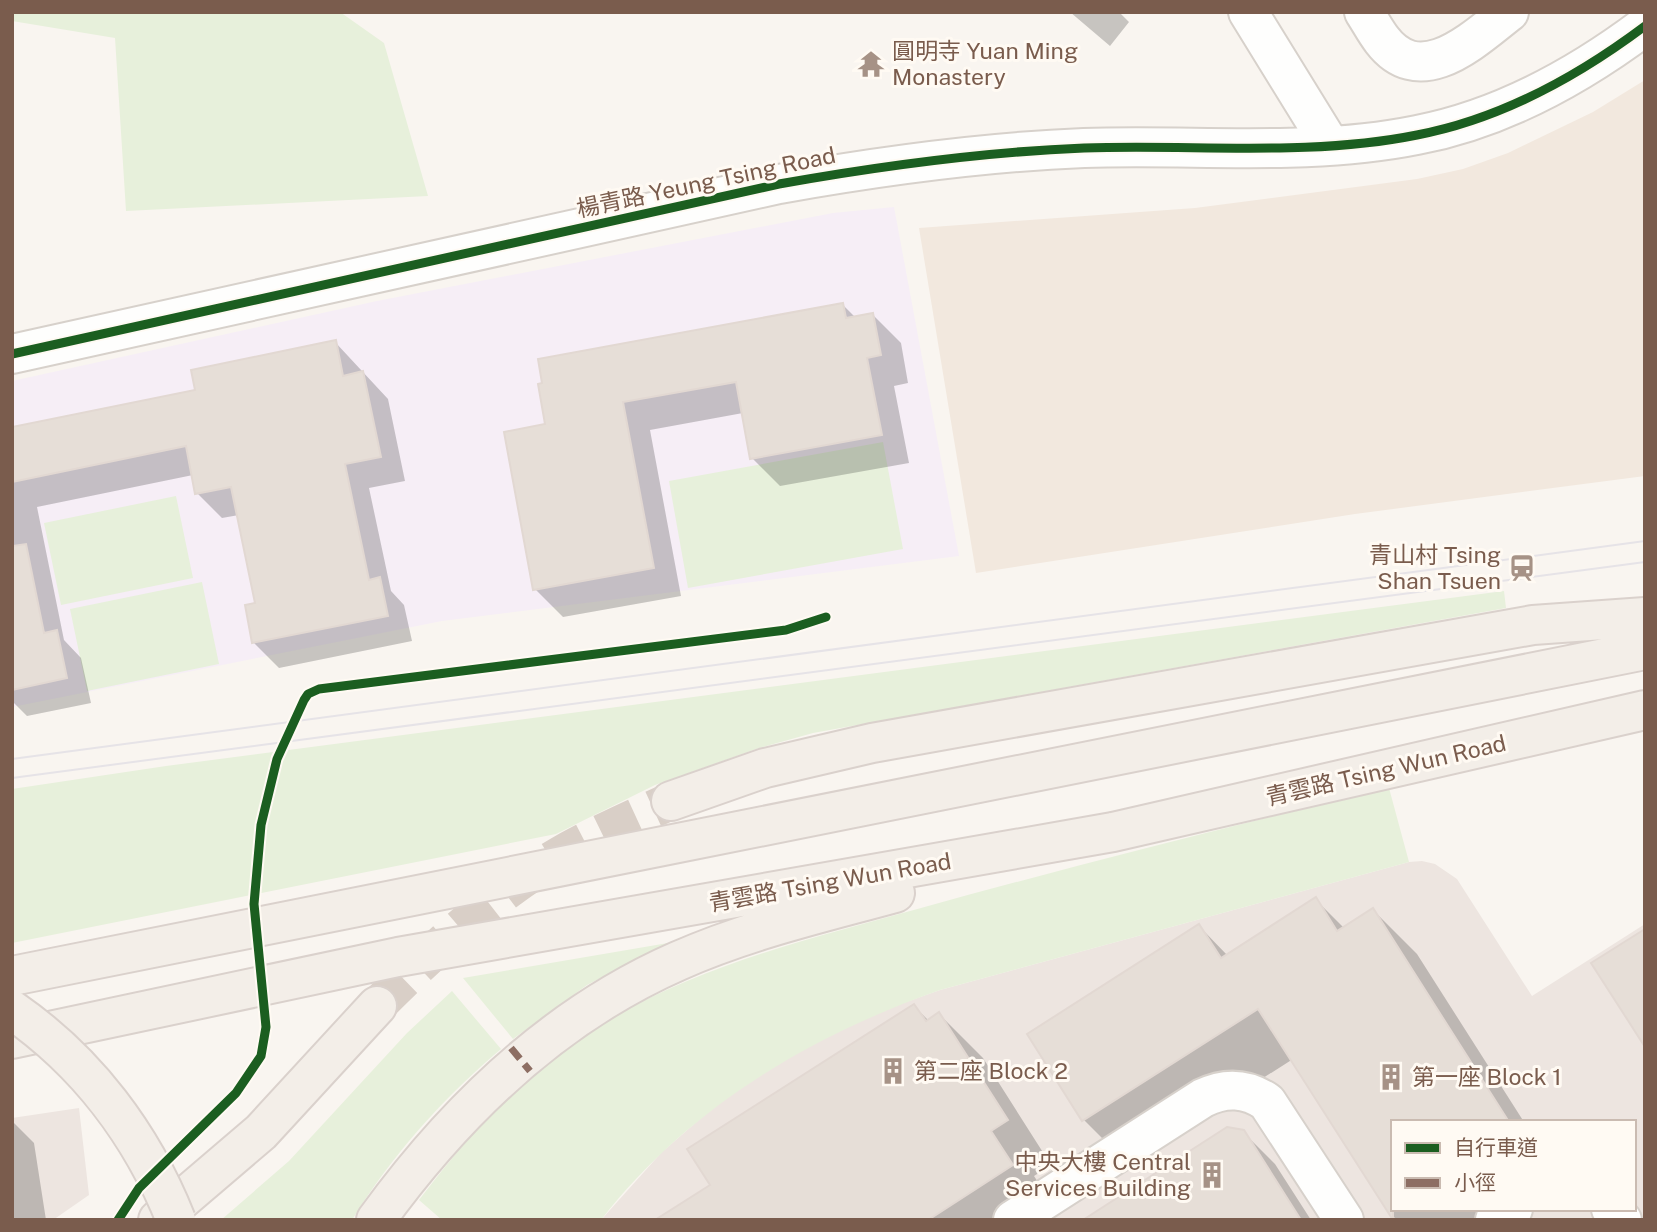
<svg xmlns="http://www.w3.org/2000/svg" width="1657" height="1232" font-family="'Public Sans','Noto Sans TC',sans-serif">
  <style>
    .residential { fill: #f2e8de }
    .industrial { fill: #ede5e0; fill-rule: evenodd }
    .education { fill: #f6eef6 }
    .green { fill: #e7f0db }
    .shadow { fill: #0003 }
    .building { fill: #e6ded7; stroke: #e2d8d2; stroke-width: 2 }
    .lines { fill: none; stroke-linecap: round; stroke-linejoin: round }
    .major-tunnel { stroke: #d9cfc7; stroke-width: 38; stroke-dasharray: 38 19; stroke-linecap: butt }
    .minor-casing { stroke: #d7d1cb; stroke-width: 42 }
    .major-casing { stroke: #dad1cc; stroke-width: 42 }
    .minor { stroke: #fefefd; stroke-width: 38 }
    .major { stroke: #f3eee8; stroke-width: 38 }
    .tram { stroke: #e6e3e7; stroke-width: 2 }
    .major-bridge-casing { stroke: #dad1cc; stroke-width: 42; stroke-linecap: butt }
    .major-bridge { stroke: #f3eee8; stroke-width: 38 }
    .quiet { stroke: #8d6e63; stroke-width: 7; stroke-dasharray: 14 7; stroke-linecap: butt }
    .cycleway-casing { stroke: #fffaf3; stroke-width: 13 }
    .cycleway { stroke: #1b5e20; stroke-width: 9 }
    .labels { text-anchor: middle; stroke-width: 6; stroke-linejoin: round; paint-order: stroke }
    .poi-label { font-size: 23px; fill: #7a5c4d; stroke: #fffaf3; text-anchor: start }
    .street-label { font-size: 23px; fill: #7a5c4d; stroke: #fffaf3 }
  </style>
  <rect width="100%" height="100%" fill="#f9f5f0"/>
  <path class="residential" d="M 1645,80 L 1645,476 L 1355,514 L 976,573 L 919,228 L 1195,208 L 1417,179 L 1463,169 L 1508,153 L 1593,112 Z"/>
  <path class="industrial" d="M 1422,861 L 1435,864 L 1457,879 L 1532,996 L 1645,924 L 1645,1220 L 601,1220 L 661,1153 L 710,1110 L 763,1072 L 819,1039 L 878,1012 L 940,990 L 1409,862 ZM 1393,1122 L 1634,1122 L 1634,1209 L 1393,1209 Z
    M 79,1108 L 89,1195 L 53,1220 L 12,1220 L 12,1118 Z"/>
  <path class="education" d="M 894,207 L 959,556 L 442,621 L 12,707 L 12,381 L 377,301 L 833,213 Z"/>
  <path class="green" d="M 12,12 L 340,12 L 384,43 L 428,196 L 126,211 L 115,38 L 12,21 Z
    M 883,442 L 903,549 L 688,588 L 669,481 Z
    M 176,496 L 193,578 L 61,605 L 44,523 Z
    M 202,582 L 219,664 L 87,691 L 70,609 Z
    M 1504,591 L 1506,608 L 813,733 L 759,748 L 655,785 L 556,834 L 12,943 L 12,789 L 166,766 Z
    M 1389,788 L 1409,862 L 940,990 C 808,1037 688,1108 601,1220 L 442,1220 L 419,1200 C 470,1133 525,1071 597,1027 C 697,965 809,939 921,908 C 1076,865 1232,826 1389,788 Z
    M 668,943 L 587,985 L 513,1039 L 463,978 Z
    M 452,991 L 501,1049 C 443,1098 392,1155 352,1220 L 221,1220 L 289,1161 L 407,1033 Z"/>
  <path class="shadow" d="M 1070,12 L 1119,12 L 1129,22 L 1110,46 Z
    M 843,305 L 856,318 L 873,315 L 901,343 L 908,383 L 894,386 L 909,463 L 780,486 L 752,458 L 743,413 L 650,430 L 681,596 L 563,617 L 535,589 L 547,426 Z
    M 335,342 L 388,399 L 405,481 L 369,488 L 391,591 L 404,605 L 412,641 L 279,668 L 254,643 L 247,607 L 257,604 L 239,515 L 222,518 L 197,493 L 193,475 L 37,507 L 64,640 L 81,658 L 91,703 L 27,716 L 12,701 L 12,429 L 197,391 Z
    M 1316,900 L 1344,928 L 1373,910 L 1417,954 L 1524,1122 L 1393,1122 L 1393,1209 L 1519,1209 L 1512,1220 L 1396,1220 L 1293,1059 L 1128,1164 L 1084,1120 L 1029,1034 L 1199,926 L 1228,956 Z
    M 914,1006 L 929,1021 L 939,1014 L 983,1058 L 1051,1165 L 1034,1176 L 1056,1210 L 1041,1220 L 658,1220 L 712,1185 Z
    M 12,1121 L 34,1143 L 46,1220 L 12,1220 Z
    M 1243,1132 L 1275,1164 L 1311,1220 L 1086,1220 Z"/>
  <path class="building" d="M 843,303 L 846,318 L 873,313 L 881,355 L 867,358 L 882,435 L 750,459 L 736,382 L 623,402 L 654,568 L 533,590 L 504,432 L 545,424 L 538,384 L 542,383 L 538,359 Z
    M 336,340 L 343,376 L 363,371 L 381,457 L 345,464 L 369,580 L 380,577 L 388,616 L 252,643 L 245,605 L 255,603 L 231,487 L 195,494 L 186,446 L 12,482 L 12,427 L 195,390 L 191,370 Z
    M 26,544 L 44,633 L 57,630 L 67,678 L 12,690 L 12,546 Z
    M 1316,897 L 1337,931 L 1373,908 L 1509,1122 L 1393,1122 L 1393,1220 L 1258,1009 L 1082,1121 L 1027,1034 L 1199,924 L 1221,958 Z
    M 1645,929 L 1645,1047 L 1591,963 Z
    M 914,1004 L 926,1021 L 939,1012 L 1008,1120 L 991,1131 L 1013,1165 L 928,1220 L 655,1220 L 710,1185 L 687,1149 Z
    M 1227,1127 L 1244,1130 L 1301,1220 L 1083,1220 Z"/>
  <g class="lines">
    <path class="major-tunnel" d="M 377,1006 C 435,948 497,891 569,850 C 602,832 636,817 671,801"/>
    <defs>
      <path id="minor" d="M 1248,12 L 1330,145
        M 1364,12 C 1370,21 1375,31 1382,40 C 1421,91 1474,39 1509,12
        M 12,354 L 779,184 C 880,166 981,152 1084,148 C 1194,144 1308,157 1417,135 C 1501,119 1577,77 1645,26
        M 1611,1209 L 1622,1220
        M 1013,1220 L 1203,1098 C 1226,1087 1246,1088 1267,1102 L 1344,1220
        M 1495,1220 L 1513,1209"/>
      <path id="major" d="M 671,801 L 765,768 L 872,743 L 1533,625 L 1645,617
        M 12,976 L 1645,650
        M 12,1039 L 398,957 L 1113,832 L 1645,710
        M 158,1220 L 261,1132 L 377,1006
        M 376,1220 C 455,1111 553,1016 678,961 C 748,930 822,913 895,893"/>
    </defs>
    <use href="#minor" class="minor-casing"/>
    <use href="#major" class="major-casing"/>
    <use href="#minor" class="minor"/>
    <use href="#major" class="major"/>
    <path class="tram" d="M 12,759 L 1645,541
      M 12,778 L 1645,562"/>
    <defs>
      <path id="major-bridge" d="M 12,1010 C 87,1062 142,1135 176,1220"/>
    </defs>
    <use href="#major-bridge" class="major-bridge-casing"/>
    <use href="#major-bridge" class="major-bridge"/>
    <path class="quiet" d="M 511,1048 L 530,1071"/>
    <defs>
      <path id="cycleway" d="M 12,354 L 779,184 C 880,166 981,152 1084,148 C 1194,144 1308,157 1417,135 C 1501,119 1577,77 1645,26
        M 118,1220 L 139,1188 L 236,1093 L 261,1056 L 266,1027 L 254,904 L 261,825 L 277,759 L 304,700 L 308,694 L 319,689 L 786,630 L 826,617"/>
    </defs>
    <use href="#cycleway" class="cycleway-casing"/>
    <use href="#cycleway" class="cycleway"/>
  </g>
  <defs>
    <symbol id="temple-bare" viewBox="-9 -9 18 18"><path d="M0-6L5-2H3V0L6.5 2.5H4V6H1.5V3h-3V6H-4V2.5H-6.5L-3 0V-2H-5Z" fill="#a69286" stroke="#fffaf3" stroke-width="2.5" paint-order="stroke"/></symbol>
    <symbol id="station-bare" viewBox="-9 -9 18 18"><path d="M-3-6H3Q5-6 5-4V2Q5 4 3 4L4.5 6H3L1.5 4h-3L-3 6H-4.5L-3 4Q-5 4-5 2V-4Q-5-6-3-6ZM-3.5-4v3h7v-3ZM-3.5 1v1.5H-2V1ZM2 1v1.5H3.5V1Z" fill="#a69286" stroke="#fffaf3" stroke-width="2.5" paint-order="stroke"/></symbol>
    <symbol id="building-bare" viewBox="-9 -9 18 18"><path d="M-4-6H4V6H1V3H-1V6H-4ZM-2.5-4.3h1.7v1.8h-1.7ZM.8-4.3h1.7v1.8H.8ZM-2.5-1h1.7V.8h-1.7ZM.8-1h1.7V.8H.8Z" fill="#a69286" stroke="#fffaf3" stroke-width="2.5" paint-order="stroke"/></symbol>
  </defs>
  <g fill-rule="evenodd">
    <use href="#temple-bare" x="852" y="45" width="38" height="38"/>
    <use href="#station-bare" x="1503" y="549" width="38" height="38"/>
    <use href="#building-bare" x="874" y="1052" width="38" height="38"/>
    <use href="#building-bare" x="1372" y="1058" width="38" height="38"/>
    <use href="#building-bare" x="1193" y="1156" width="38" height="38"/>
  </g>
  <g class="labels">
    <g class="poi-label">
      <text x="892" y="59">圓明寺 Yuan Ming<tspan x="892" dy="26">Monastery</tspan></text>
      <text x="1501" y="563" text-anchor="end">青山村 Tsing<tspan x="1501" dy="26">Shan Tsuen</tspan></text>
      <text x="914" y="1079">第二座 Block 2</text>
      <text x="1412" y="1085">第一座 Block 1</text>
      <text x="1191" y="1170" text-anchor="end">中央大樓 Central<tspan x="1191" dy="26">Services Building</tspan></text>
    </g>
    <g class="street-label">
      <text transform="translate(706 182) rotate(-12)" y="8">楊青路 Yeung Tsing Road</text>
      <text transform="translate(1386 770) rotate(-13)" y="8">青雲路 Tsing Wun Road</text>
      <text transform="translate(830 882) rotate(-10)" y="8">青雲路 Tsing Wun Road</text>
    </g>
  </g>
  <rect width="1657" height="1232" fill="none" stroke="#7a5c4d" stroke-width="28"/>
  <rect x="1391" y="1120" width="245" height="91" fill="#fffaf3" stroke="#cabbb1" stroke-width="2"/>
  <rect x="1405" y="1143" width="35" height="10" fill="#1b5e20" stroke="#cabbb1" stroke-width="2"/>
  <text x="1454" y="1155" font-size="21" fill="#7a5c4d">自行車道</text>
  <rect x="1405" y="1178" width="35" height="10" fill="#8d6e63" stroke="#cabbb1" stroke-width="2"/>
  <text x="1454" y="1190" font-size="21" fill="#7a5c4d">小徑</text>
</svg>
